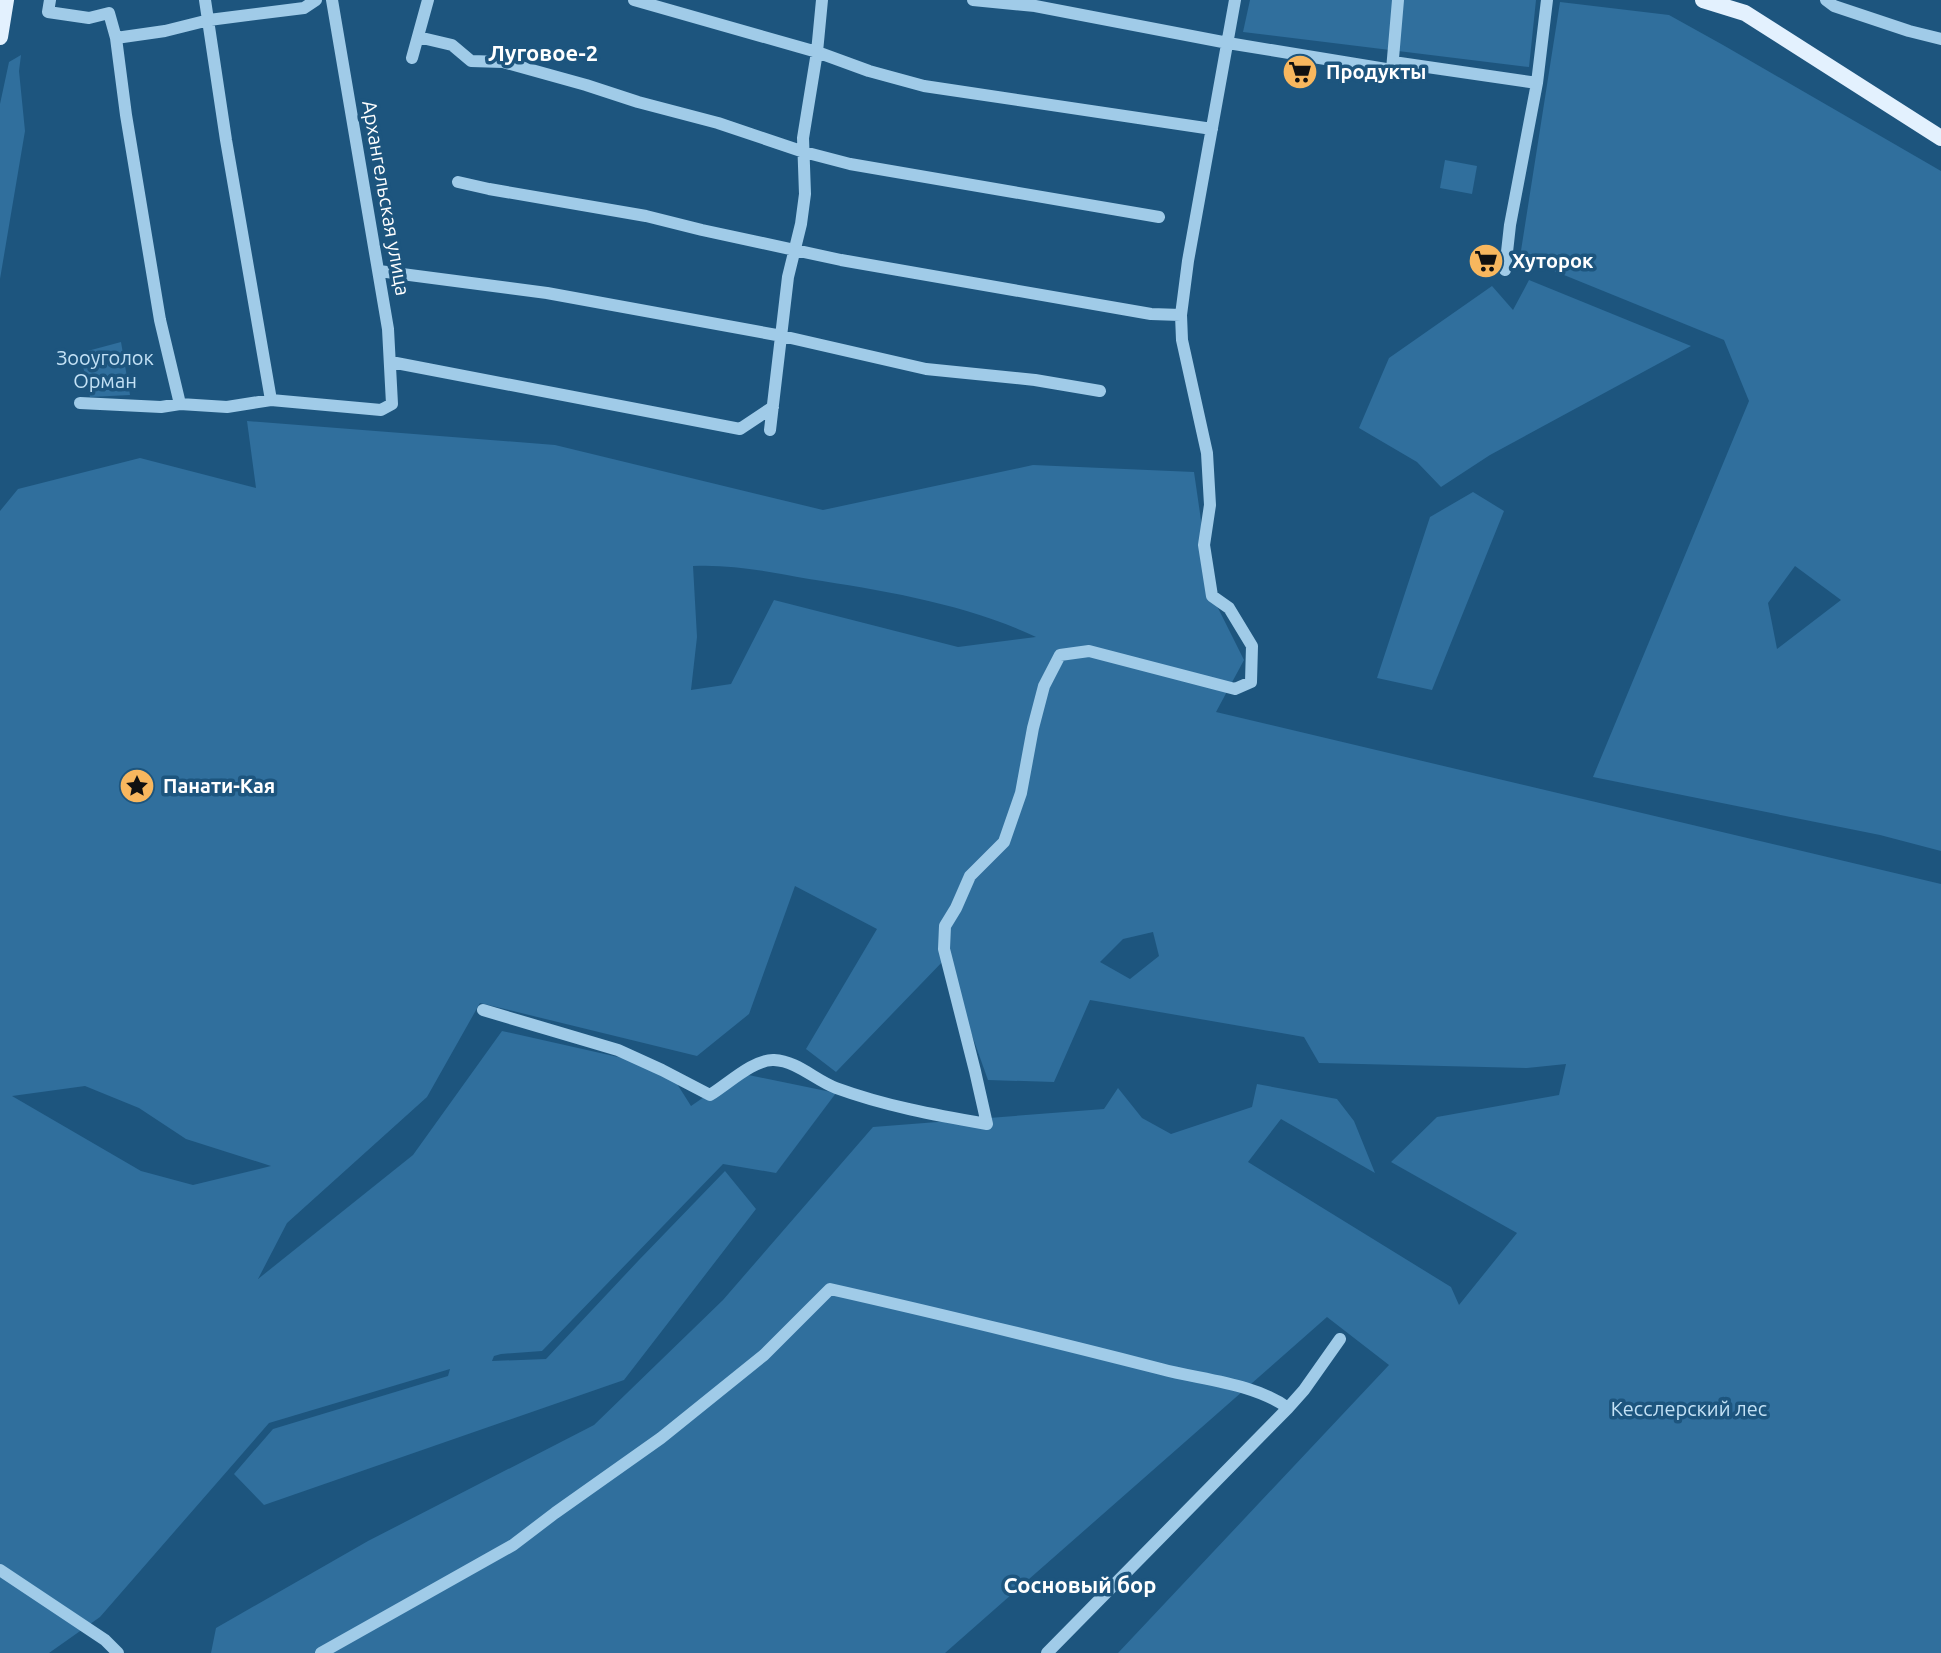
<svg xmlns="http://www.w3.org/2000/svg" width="1941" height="1653" font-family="Ubuntu,sans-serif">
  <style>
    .green { fill: #306f9d; fill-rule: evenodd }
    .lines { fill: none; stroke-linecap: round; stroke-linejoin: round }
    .minor { stroke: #a0cbe8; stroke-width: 12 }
    .major { stroke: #e3f1fe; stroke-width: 16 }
    .labels { text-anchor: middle; stroke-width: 7; stroke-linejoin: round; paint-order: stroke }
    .poi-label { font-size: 20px; font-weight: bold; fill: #fff; stroke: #1d557e; text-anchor: start }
    .street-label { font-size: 20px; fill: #fff; stroke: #1d557e }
    .park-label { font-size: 20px; fill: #c4e2f6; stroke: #1d557e }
    .neighbourhood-label { font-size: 22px; font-weight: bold; fill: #fff; stroke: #1d557e }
  </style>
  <rect width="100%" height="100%" fill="#1d557e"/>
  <path class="green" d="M 1250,0 L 1536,0 L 1529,67 L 1243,32 Z
    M 1560,2 L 1669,15 L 1723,45 L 1941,171 L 1941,851 L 1880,835 L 1593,777 L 1749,401 L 1724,340 L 1520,257 ZM 1795,566 L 1841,600 L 1777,649 L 1768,603 Z
    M 21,55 L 19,71 L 25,131 L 0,279 L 0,104 L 9,62 Z
    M 1445,160 L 1477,166 L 1472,194 L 1440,188 Z
    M 1529,280 L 1691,346 L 1490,455 L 1441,487 L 1417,462 L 1359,428 L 1389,358 L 1492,286 L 1513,310 Z
    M 121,342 L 130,395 L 90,397 L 80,353 Z
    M 247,421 L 555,445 L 823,510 L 1033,465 L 1194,472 L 1212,596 L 1244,660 L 1216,712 L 1941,884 L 1941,1653 L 1118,1653 L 1389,1365 L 1327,1317 L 945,1653 L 211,1653 L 216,1628 L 368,1541 L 594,1425 L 723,1300 L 873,1127 L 1104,1109 L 1118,1088 L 1142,1118 L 1171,1134 L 1252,1107 L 1257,1084 L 1337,1099 L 1354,1121 L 1375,1173 L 1281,1119 L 1248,1162 L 1451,1287 L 1459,1305 L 1517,1233 L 1391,1162 L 1437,1117 L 1559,1095 L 1566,1064 L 1527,1068 L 1319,1063 L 1304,1037 L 1090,1000 L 1054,1082 L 988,1080 L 949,971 L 947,957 L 836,1072 L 806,1049 L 877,929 L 795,886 L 749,1014 L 697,1056 L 480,1003 L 427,1097 L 287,1223 L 258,1279 L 413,1155 L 502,1031 L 667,1068 L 691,1106 L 739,1073 L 836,1093 L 776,1173 L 723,1164 L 542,1351 L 501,1354 L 494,1356 L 492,1361 L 546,1359 L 639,1260 L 725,1171 L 756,1209 L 624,1380 L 264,1505 L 234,1474 L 273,1429 L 448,1376 L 450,1369 L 269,1423 L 100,1617 L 49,1653 L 0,1653 L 0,511 L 18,489 L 140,458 L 256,488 ZM 693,566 C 731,564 771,572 809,579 C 886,591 966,604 1036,637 L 958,647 L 774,600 L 731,684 L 691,690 L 697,637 ZM 1153,932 L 1159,956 L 1130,979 L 1100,962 L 1123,939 ZM 85,1086 L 139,1108 L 186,1139 L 271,1166 L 193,1185 L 141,1171 L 12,1096 Z
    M 1473,492 L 1504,511 L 1432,690 L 1377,678 L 1430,517 Z"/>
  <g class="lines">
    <path class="minor" d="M 50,0 L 48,12 L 89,18 L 109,13 L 116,38 L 126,115 L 160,320 L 180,404
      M 205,0 L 226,140 L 271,400
      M 634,0 L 817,52 L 869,71 L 924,86 L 1212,129
      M 973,0 L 1035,6 L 1228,43 L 1392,70 L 1398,0
      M 1826,0 L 1834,6 L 1909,31 L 1941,39
      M 418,37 L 452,45 L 471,61 L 503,62 L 586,85 L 638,102 L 718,123 L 804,152 L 850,164 L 1159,217
      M 116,38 L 165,31 L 209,20 L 304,8 L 316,0
      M 412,58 L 428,0
      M 1393,62 L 1537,83
      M 458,182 L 489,189 L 646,216 L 702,230 L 841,260 L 1151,314 L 1181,315
      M 1505,270 L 1510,225 L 1537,83 L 1547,0
      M 379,271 L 547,293 L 782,336 L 926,369 L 1035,380 L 1100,391
      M 391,362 L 740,429 L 773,407
      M 80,403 L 161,407 L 180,404 L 227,407 L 271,400 L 381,410 L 392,404 L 388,329 L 332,0
      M 770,430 L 788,277 L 801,224 L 805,194 L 803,138 L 817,52 L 822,0
      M 483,1010 L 618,1050 L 662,1070 L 710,1095 C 728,1084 754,1059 774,1060 C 797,1061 815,1080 836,1088 C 885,1106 935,1115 987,1124 L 975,1071 L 944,949 L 945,926 L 956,908 L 970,876 L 1004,842 L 1021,793 L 1033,728 L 1044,686 L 1060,655 L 1089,651 L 1235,689 L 1251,682 L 1252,646 L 1229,608 L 1212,596 L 1204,545 L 1210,505 L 1207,453 L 1182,340 L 1181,315 L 1188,261 L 1235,0
      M 0,1570 L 105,1640 L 118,1653
      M 321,1653 L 513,1545 L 555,1513 L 661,1438 L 764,1355 L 830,1289 C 941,1314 1051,1341 1161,1369 C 1202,1380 1254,1383 1288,1408
      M 1047,1653 L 1288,1408 L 1304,1390 L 1340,1339"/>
    <path class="major" d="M 1703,0 L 1745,13 L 1941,138
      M 0,37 L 6,0"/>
  </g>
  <defs>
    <symbol id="supermarket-disc" viewBox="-11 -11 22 22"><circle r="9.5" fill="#f8b75e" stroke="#1d557e"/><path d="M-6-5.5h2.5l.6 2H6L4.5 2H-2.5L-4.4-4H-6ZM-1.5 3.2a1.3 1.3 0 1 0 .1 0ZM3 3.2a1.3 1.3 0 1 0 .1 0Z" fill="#111"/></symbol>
    <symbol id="sight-disc" viewBox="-11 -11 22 22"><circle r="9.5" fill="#f8b75e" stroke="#1d557e"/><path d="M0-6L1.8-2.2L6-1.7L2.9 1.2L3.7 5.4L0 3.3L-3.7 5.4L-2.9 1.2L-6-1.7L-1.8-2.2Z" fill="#111"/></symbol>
  </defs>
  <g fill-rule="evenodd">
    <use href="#supermarket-disc" x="1280" y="52" width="40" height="40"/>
    <use href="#supermarket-disc" x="1466" y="241" width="40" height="40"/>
    <use href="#sight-disc" x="117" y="766" width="40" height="40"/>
  </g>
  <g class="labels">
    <g class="poi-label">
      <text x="1326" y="79">Продукты</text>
      <text x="1512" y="268">Хуторок</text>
      <text x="163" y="793">Панати-Кая</text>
    </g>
    <g class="street-label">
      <text transform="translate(386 198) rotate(80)" y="7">Архангельская улица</text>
    </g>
    <g class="park-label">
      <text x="105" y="365">Зооуголок<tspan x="105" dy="23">Орман</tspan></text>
      <text x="1689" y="1416">Кесслерский лес</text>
    </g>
    <g class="neighbourhood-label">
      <text x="543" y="61">Луговое-2</text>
      <text x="1080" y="1593">Сосновый бор</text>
    </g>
  </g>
</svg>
